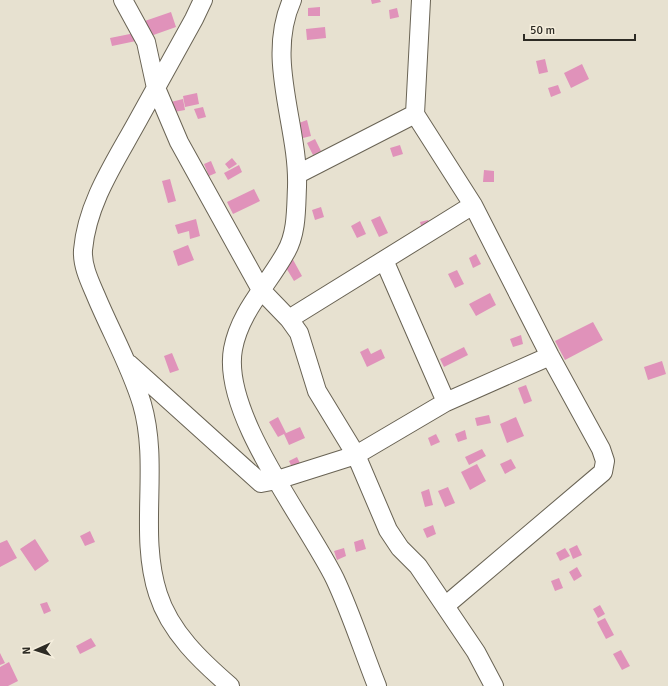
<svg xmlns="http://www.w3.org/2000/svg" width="668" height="686" font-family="Signika,sans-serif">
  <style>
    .building { fill: #e092ba }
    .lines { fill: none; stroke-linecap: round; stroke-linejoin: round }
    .minor-casing { stroke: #696354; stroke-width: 20 }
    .minor { stroke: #fff; stroke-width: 18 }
  </style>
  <rect width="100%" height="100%" fill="#e7e1d0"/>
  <path class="building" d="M 371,0 L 380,0 L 381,2 L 372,4 Z
    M 320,7 L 320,16 L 308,16 L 308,8 Z
    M 397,8 L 399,17 L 390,19 L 389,10 Z
    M 171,12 L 176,27 L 145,38 L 139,23 Z
    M 325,27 L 326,38 L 307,40 L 306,29 Z
    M 135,33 L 136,41 L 112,46 L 110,38 Z
    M 545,59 L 548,72 L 539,74 L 536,61 Z
    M 582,64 L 589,79 L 571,88 L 564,73 Z
    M 558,85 L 561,93 L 551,97 L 548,88 Z
    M 197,93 L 199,104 L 185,107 L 183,96 Z
    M 183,99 L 185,110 L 169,113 L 167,103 Z
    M 203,107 L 206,117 L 198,119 L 194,109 Z
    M 307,120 L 311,136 L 303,138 L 299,123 Z
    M 315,139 L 321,151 L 313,155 L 307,143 Z
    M 400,145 L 403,154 L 393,157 L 390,148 Z
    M 232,158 L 237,164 L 229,169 L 225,164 Z
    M 211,161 L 216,173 L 209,176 L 204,164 Z
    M 239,165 L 242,172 L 228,180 L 224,173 Z
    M 484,170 L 494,171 L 494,182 L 483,182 Z
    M 170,179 L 176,201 L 168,203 L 162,181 Z
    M 254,189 L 260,201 L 233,214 L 227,202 Z
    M 321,207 L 324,217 L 315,220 L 312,210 Z
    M 380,216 L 388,233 L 379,237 L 371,220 Z
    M 196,219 L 200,236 L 190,239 L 189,231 L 178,234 L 175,225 Z
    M 428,220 L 432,229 L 423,232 L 420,222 Z
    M 360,221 L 366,234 L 357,238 L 351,226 Z
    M 188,245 L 194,260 L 178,266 L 173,251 Z
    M 476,254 L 481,264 L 473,268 L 469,258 Z
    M 291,256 L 302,276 L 294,281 L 282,261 Z
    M 457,270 L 464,284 L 455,288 L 448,274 Z
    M 490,293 L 496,305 L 476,316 L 469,304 Z
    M 593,322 L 603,340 L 565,360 L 555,341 Z
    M 521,335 L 523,344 L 513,347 L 510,339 Z
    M 464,347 L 468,355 L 444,367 L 440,359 Z
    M 368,348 L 371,354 L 381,349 L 385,358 L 367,367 L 360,352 Z
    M 172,353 L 179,370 L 170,373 L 164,356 Z
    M 662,361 L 666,374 L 648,380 L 644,367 Z
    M 526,385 L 532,401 L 524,404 L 518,388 Z
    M 489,415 L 491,423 L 477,426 L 475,418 Z
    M 278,417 L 286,433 L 278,437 L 269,422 Z
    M 516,417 L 524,436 L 507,443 L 500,424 Z
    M 300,427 L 305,438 L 289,445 L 284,434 Z
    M 465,430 L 467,439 L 458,442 L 455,434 Z
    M 436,434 L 440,442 L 431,446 L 428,438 Z
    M 482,449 L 486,456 L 469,465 L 465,457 Z
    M 297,457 L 305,474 L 297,478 L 289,461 Z
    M 511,459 L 516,468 L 505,474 L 500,464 Z
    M 477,464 L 486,481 L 470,490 L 461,472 Z
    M 448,487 L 455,503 L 445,507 L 438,491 Z
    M 429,489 L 433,505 L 425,507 L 421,492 Z
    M 433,525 L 436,534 L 427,538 L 423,529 Z
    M 90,531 L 95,542 L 85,546 L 80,536 Z
    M 35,539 L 49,561 L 35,571 L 20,549 Z
    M 363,539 L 366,549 L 356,552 L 354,542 Z
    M 7,540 L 17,558 L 0,567 L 0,543 Z
    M 577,545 L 582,555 L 573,559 L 569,549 Z
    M 344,548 L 346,556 L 337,560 L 334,551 Z
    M 565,548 L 570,556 L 560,561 L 556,553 Z
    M 577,567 L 582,576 L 574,581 L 569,572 Z
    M 559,578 L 563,588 L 555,591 L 551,581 Z
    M 47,602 L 51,611 L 44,614 L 40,604 Z
    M 600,605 L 605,614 L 598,618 L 593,609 Z
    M 605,618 L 614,635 L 606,639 L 597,622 Z
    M 91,638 L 96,646 L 80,654 L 76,646 Z
    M 621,650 L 630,666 L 622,670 L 613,654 Z
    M 0,653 L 5,663 L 0,665 Z
    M 9,662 L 18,681 L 8,686 L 0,686 L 0,667 Z"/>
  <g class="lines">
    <defs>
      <path id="minor" d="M 123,0 L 146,42 L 156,88 L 179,142 L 261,290 L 289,319 L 299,333 L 317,391 L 356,455 L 388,530 L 400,548 L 418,566 L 476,652 L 494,686
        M 203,0 L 194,19 C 175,53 156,88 137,122 C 115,162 87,203 83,250 C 82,266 90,282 96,296 C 111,332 131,367 142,404 C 160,466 138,533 158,594 C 170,632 201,661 230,686
        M 292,0 C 265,60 299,125 297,187 C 296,208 297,233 286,252 C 268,285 240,311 233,349 C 221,414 306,520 335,579 C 351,613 363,651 377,686
        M 421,0 L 415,114 L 473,205 L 550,356 L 601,449 L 605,461 L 603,472 L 445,606
        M 298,174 L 415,114
        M 384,260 L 446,402
        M 289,319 L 473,205
        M 129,364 L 261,483 L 277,480 L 356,455 L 446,402 L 550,356"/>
    </defs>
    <use href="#minor" class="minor-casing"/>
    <use href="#minor" class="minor"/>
  </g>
  <g transform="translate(36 650) rotate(267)" stroke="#f5eedd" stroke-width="3" paint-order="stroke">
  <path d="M0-3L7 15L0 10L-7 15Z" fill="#2d2b24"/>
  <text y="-6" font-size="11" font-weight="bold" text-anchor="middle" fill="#2d2b24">N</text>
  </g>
  <path d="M524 34v6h111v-6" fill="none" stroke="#2d2b24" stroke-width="2"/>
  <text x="530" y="34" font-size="12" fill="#2d2b24" stroke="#f5eedd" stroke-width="3" paint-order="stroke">50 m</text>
</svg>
